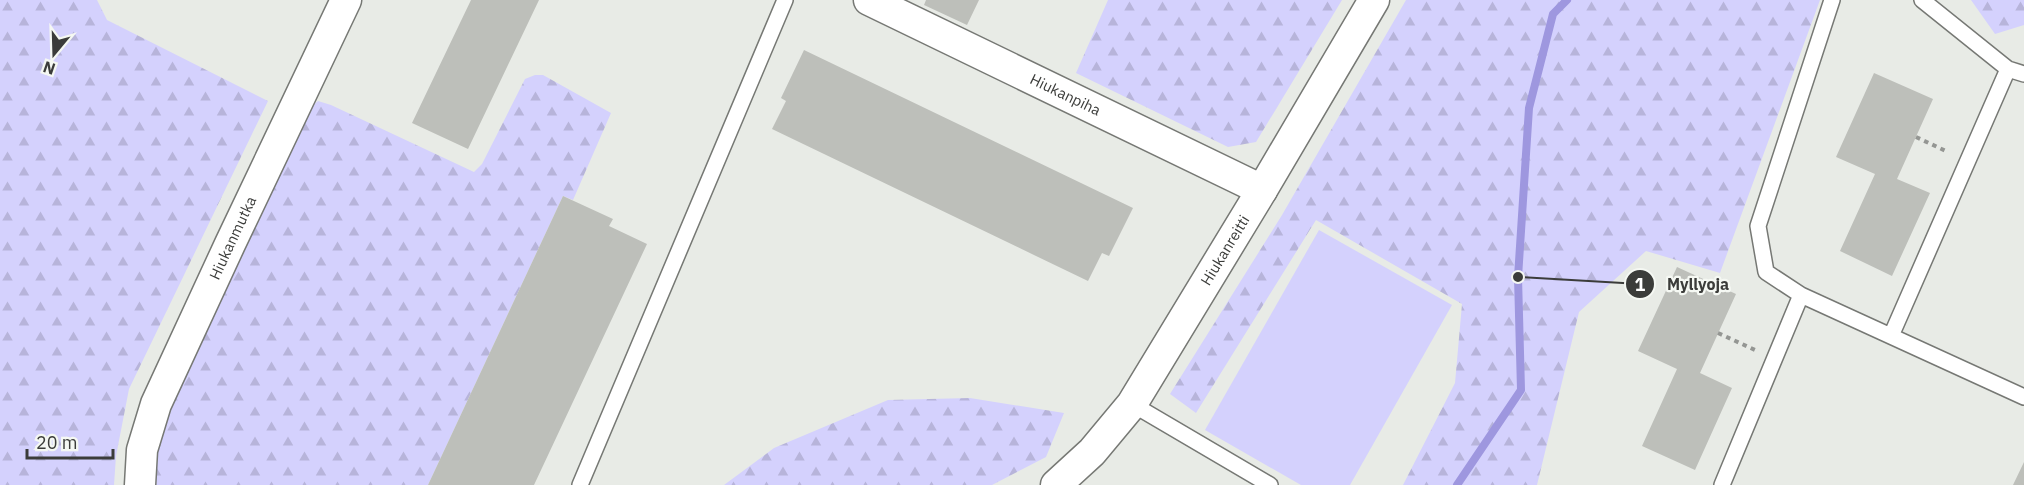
<svg xmlns="http://www.w3.org/2000/svg" width="2024" height="485" font-family="'IBM Plex Sans',sans-serif">
  <style>
    .forest { fill: url(#forest-firs) }
    .garden { fill: #d4d1fd }
    .lines { fill: none; stroke-linecap: round; stroke-linejoin: round }
    .stream { stroke: #9e97df; stroke-width: 8 }
    .building { fill: #bdbfba }
    .lane-casing { stroke: #767874; stroke-width: 18 }
    .street-casing { stroke: #767874; stroke-width: 33 }
    .path { stroke: #949693; stroke-width: 4; stroke-dasharray: 4.5 4.5; stroke-linecap: butt }
    .lane { stroke: #fff; stroke-width: 15 }
    .street { stroke: #fff; stroke-width: 30 }
    .labels { text-anchor: middle; stroke-width: 4.5; stroke-linejoin: round; paint-order: stroke }
    .street-label { font-size: 15px; fill: #3b3c3a; stroke: #f5f8f3 }
    .leader { fill: none; stroke: #3b3c3a; stroke-width: 2 }
    .callout-dot { fill: #3b3c3a; stroke: #f5f8f3; stroke-width: 2 }
    .mark-label { font-size: 18px; text-anchor: middle; font-weight: bold; fill: #fff }
    .callout-label { font-size: 16px; text-anchor: middle; font-weight: bold; fill: #3b3c3a; stroke: #f5f8f3; stroke-width: 4.5; stroke-linejoin: round; paint-order: stroke }
  </style>
  <defs>
    <pattern id="forest-firs" width="22" height="20" patternUnits="userSpaceOnUse" patternTransform="scale(1.5)"><rect width="22" height="20" fill="#d4d1fd"/><path d="M5 1l3.5 6h-7zM16 11l3.5 6h-7z" fill="#b7b4da"/></pattern>
  </defs>
  <rect width="100%" height="100%" fill="#e8ebe6"/>
  <path class="forest" d="M 0,0 L 97,0 L 107,20 L 268,101 L 129,389 L 116,456 L 114,485 L 0,485 Z
    M 1108,0 L 1342,0 L 1256,142 L 1228,147 L 1076,73 Z
    M 1406,0 L 1820,0 L 1720,273 L 1646,251 L 1579,312 L 1537,485 L 1403,485 L 1455,383 L 1462,304 L 1316,220 L 1196,413 L 1170,394 L 1282,215 Z
    M 1971,0 L 2024,0 L 2024,25 L 1995,34 Z
    M 535,75 L 543,75 L 611,113 L 573,200 L 563,196 L 428,485 L 155,485 L 156,452 L 165,413 L 310,108 L 318,101 L 331,105 L 474,172 L 482,164 L 525,79 Z
    M 970,398 L 1064,413 L 1046,457 L 992,485 L 724,485 L 774,448 L 888,400 Z"/>
  <path class="garden" d="M 1319,230 L 1452,305 L 1350,485 L 1301,485 L 1205,430 Z"/>
  <g class="lines">
    <path class="stream" d="M 1457,485 L 1521,390 L 1518,277 L 1529,108 L 1553,14 L 1567,0"/>
  </g>
  <path class="building" d="M 471,0 L 539,0 L 468,149 L 412,123 Z
    M 926,0 L 979,0 L 967,25 L 924,5 Z
    M 804,50 L 1133,208 L 1109,256 L 1102,253 L 1088,281 L 772,129 L 786,101 L 781,98 Z
    M 1874,73 L 1933,99 L 1897,179 L 1930,193 L 1892,276 L 1840,251 L 1875,174 L 1836,157 Z
    M 563,196 L 613,219 L 609,226 L 647,244 L 534,485 L 428,485 Z
    M 1677,267 L 1736,294 L 1700,373 L 1732,388 L 1695,470 L 1642,446 L 1677,369 L 1638,351 Z
    M 2024,462 L 2024,485 L 2013,485 Z"/>
  <g class="lines">
    <defs>
      <path id="lane" d="M 1832,0 L 1758,226 L 1766,272 L 1801,295 L 2024,397
        M 1922,0 L 2008,69 L 2024,74
        M 1891,336 L 2008,69
        M 1132,404 L 1270,485
        M 580,485 L 785,0
        M 1722,485 L 1801,295"/>
      <g id="street">
        <path id="s1" d="M 869,0 L 1262,190"/>
        <path id="s2" d="M 140,485 L 142,450 L 156,404 L 230,244 L 346,0"/>
        <path id="s3" d="M 1056,485 L 1092,452 L 1132,404 L 1262,190 L 1374,0"/>
      </g>
    </defs>
    <use href="#lane" class="lane-casing"/>
    <use href="#street" class="street-casing"/>
    <path class="path" d="M 1916,137 L 1948,152
      M 1718,333 L 1755,350"/>
    <use href="#lane" class="lane"/>
    <use href="#street" class="street"/>
  </g>
  <g class="labels">
    <g class="street-label">
      <text dy="5" stroke="none"><textPath href="#s1" startOffset="218">Hiukanpiha</textPath></text>
      <text dy="5" stroke="none"><textPath href="#s2" startOffset="266">Hiukanmutka</textPath></text>
      <text dy="5" stroke="none"><textPath href="#s3" startOffset="291">Hiukanreitti</textPath></text>
    </g>
  </g>
  <path class="leader" d="M1518 277L1640 284"/>
  <g class="callout-dot">
    <circle cx="1518" cy="277" r="6"/>
    <circle cx="1640" cy="284" r="15"/>
  </g>
  <g class="mark-label">
    <text x="1640" y="291">1</text>
  </g>
  <g class="callout-label">
    <text x="1698" y="290">Myllyoja</text>
  </g>
  <g transform="translate(54 54) rotate(199)" stroke="#f5f8f3" stroke-width="4.5" paint-order="stroke">
  <path d="M0-4.5L10 22L0 15L-10 22Z" fill="#3b3c3a"/>
  <text y="-9" font-size="16" font-weight="bold" text-anchor="middle" fill="#3b3c3a">N</text>
  </g>
  <path d="M27 449v9h86v-9" fill="none" stroke="#3b3c3a" stroke-width="3"/>
  <text x="36" y="449" font-size="18" fill="#3b3c3a" stroke="#f5f8f3" stroke-width="4.5" paint-order="stroke">20 m</text>
</svg>
